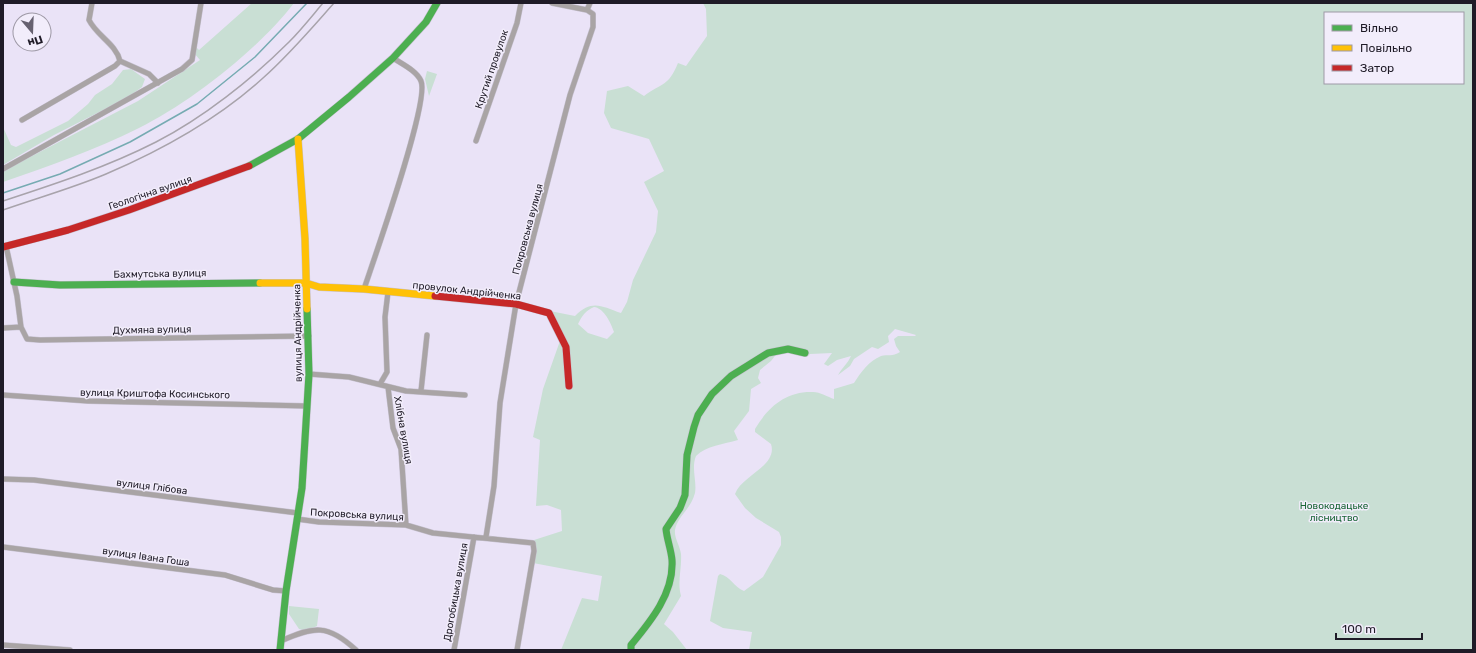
<svg xmlns="http://www.w3.org/2000/svg" width="1476" height="653" font-family="Rubik,sans-serif">
  <style>
    .green { fill: #c9dfd4; fill-rule: evenodd }
    .lines { fill: none; stroke-linecap: round; stroke-linejoin: round }
    .stream { stroke: #76abb2; stroke-width: 1.5 }
    .street-casing { stroke: #c6c1d0; stroke-width: 6 }
    .fast-casing { stroke: #c6c1d0; stroke-width: 8 }
    .slow-casing { stroke: #c6c1d0; stroke-width: 8 }
    .jam-casing { stroke: #c6c1d0; stroke-width: 8 }
    .street { stroke: #a9a4a5; stroke-width: 5 }
    .fast { stroke: #4caf50; stroke-width: 7 }
    .slow { stroke: #ffc107; stroke-width: 7 }
    .jam { stroke: #c62828; stroke-width: 7 }
    .rail { stroke: #a8a3ab; stroke-width: 1.5 }
    .labels { text-anchor: middle; stroke-width: 3; stroke-linejoin: round; paint-order: stroke }
    .street-label { font-size: 10px; fill: #1f1b27; stroke: #f2edfb }
    .park-label { font-size: 10px; fill: #196536; stroke: #f2edfb }
  </style>
  <rect width="100%" height="100%" fill="#eae3f7"/>
  <path class="green" d="M 252,3 L 294,3 C 259,49 190,103 139,128 C 95,150 49,166 3,182 L 3,171 L 138,101 L 200,60 L 194,53 L 196,47 L 199,50 Z
    M 703,3 L 1473,3 L 1473,650 L 749,650 L 752,632 L 723,628 L 710,621 L 718,576 L 720,574 C 730,576 734,587 744,591 L 763,577 L 781,545 L 781,537 L 779,532 L 756,518 L 745,508 L 735,494 C 742,475 778,466 771,444 L 755,432 L 755,429 C 768,407 786,391 813,392 C 820,392 828,397 834,399 L 834,389 L 854,383 C 861,372 869,361 881,356 C 888,354 892,357 900,352 L 896,346 L 894,339 L 898,336 L 915,336 L 916,335 L 895,329 L 888,336 L 889,342 L 878,349 L 872,347 L 854,359 L 850,366 L 838,375 C 842,368 848,363 851,356 L 837,360 L 828,366 L 824,364 L 832,353 L 810,354 L 806,357 L 802,354 L 785,350 L 778,352 L 771,361 L 760,370 L 758,378 L 761,383 L 751,389 L 749,411 L 734,431 L 738,440 C 724,444 706,446 696,456 C 691,468 697,481 695,493 C 691,509 677,517 675,530 C 674,538 680,546 681,554 C 682,569 677,582 681,596 L 664,624 L 673,632 L 687,650 L 561,650 L 582,598 L 598,601 L 602,576 L 533,563 L 536,550 L 534,540 L 562,531 L 561,510 L 547,505 L 536,506 L 540,440 L 533,437 L 543,389 L 561,338 L 550,311 L 575,316 C 592,299 601,306 621,313 L 627,302 L 633,280 L 656,232 L 658,211 L 644,182 L 664,171 L 649,139 L 611,128 L 604,113 L 607,91 L 628,86 L 644,96 C 663,82 668,87 678,63 L 686,66 L 707,36 L 706,9 ZM 1325,13 L 1463,13 L 1463,83 L 1325,83 ZM 594,307 C 604,308 611,323 614,332 L 607,339 L 588,333 L 578,324 C 582,316 585,311 594,307 Z
    M 131,69 L 145,79 L 142,87 L 127,98 L 54,135 L 3,165 L 3,127 L 11,145 L 16,147 L 68,121 L 88,104 L 95,95 L 112,84 L 123,70 Z
    M 427,71 L 437,74 L 429,96 L 425,79 Z
    M 289,606 L 319,609 L 317,626 L 306,631 L 299,629 L 289,614 Z"/>
  <g class="lines">
    <path class="stream" d="M 3,193 L 60,174 L 130,142 L 197,104 L 255,57 L 307,3"/>
    <defs>
      <path id="street" d="M 92,3 L 89,20 C 97,36 116,44 120,61 L 149,74 L 158,83
        M 552,3 L 587,10
        M 22,120 L 115,66 L 120,61
        M 476,141 L 517,23 L 521,3
        M 3,169 L 182,69 L 192,60 L 201,3
        M 6,246 L 17,296 L 21,327
        M 364,289 C 374,259 430,101 421,81 C 417,71 402,64 393,58
        M 3,328 L 21,327 L 27,339 L 40,340 L 309,336
        M 309,374 L 349,377 L 406,391 L 465,395
        M 380,384 L 387,372 L 385,317 L 388,292
        M 388,387 L 393,428 L 401,449 L 406,525
        M 421,391 L 427,335
        M 3,395 L 88,401 L 307,406
        M 3,479 L 34,480 L 298,513
        M 297,519 L 319,522 L 406,525 L 433,533 L 533,543 L 534,551 L 517,650
        M 486,537 L 494,486 L 500,403 L 516,304 L 570,95 L 593,27 L 593,14 L 587,10 L 590,3
        M 3,547 L 225,575 L 273,590 L 286,591
        M 281,641 C 314,626 328,624 356,650
        M 3,645 L 70,650
        M 454,650 L 474,537"/>
      <path id="fast" d="M 249,166 L 298,139 L 349,97 L 393,58 L 426,22 L 437,3
        M 14,282 L 60,285 L 260,283
        M 280,650 L 286,591 L 302,488 L 309,374 L 307,309
        M 631,650 L 631,645 C 651,621 674,593 672,560 C 671,549 667,540 666,529 L 680,508 L 685,495 L 687,455 L 694,427 L 698,415 L 712,394 L 731,376 L 768,353 L 788,349 L 805,353"/>
      <path id="slow" d="M 298,139 L 305,239 L 307,309
        M 260,283 L 306,283 L 319,287 L 364,289 L 435,296"/>
      <path id="jam" d="M 3,247 L 68,230 L 129,210 L 249,166
        M 435,296 L 516,304 L 549,313 L 566,347 L 569,386"/>
    </defs>
    <use href="#street" class="street-casing"/>
    <use href="#fast" class="fast-casing"/>
    <use href="#slow" class="slow-casing"/>
    <use href="#jam" class="jam-casing"/>
    <use href="#street" class="street"/>
    <use href="#fast" class="fast"/>
    <use href="#slow" class="slow"/>
    <use href="#jam" class="jam"/>
    <path class="rail" d="M 3,201 C 55,184 107,167 156,142 C 203,118 252,79 289,42 C 301,30 312,16 323,3
      M 3,210 C 37,198 73,188 106,174 C 162,150 218,119 263,78 C 289,55 311,29 334,3"/>
  </g>
  <g class="labels">
    <g class="street-label">
      <text transform="translate(491 69) rotate(-71)" y="4">Крутий провулок</text>
      <text transform="translate(150 192) rotate(-19)" y="4">Геологічна вулиця</text>
      <text transform="translate(527 229) rotate(-75)" y="4">Покровська вулиця</text>
      <text transform="translate(160 273) rotate(-1)" y="4">Бахмутська вулиця</text>
      <text transform="translate(467 290) rotate(6)" y="4">провулок Андрійченка</text>
      <text transform="translate(152 329) rotate(-1)" y="4">Духмяна вулиця</text>
      <text transform="translate(297 333) rotate(-91)" y="4">вулиця Андрійченка</text>
      <text transform="translate(155 393) rotate(1)" y="4">вулиця Криштофа Косинського</text>
      <text transform="translate(404 430) rotate(80)" y="4">Хлібна вулиця</text>
      <text transform="translate(152 486) rotate(7)" y="4">вулиця Глібова</text>
      <text transform="translate(357 514) rotate(3)" y="4">Покровська вулиця</text>
      <text transform="translate(146 556) rotate(8)" y="4">вулиця Івана Гоша</text>
      <text transform="translate(455 592) rotate(-80)" y="4">Дрогобицька вулиця</text>
    </g>
    <g class="park-label">
      <text x="1334" y="509">Новокодацьке<tspan x="1334" dy="12">лісництво</tspan></text>
    </g>
  </g>
  <rect width="1476" height="653" fill="none" stroke="#1f1b27" stroke-width="8"/>
  <rect x="1324" y="12" width="140" height="72" fill="#f2edfb" stroke="#9e99a6"/>
  <rect x="1332" y="25" width="20" height="6" fill="#4caf50" stroke="#9e99a6"/>
  <text x="1360" y="32" font-size="12" fill="#1f1b27">Вільно</text>
  <rect x="1332" y="45" width="20" height="6" fill="#ffc107" stroke="#9e99a6"/>
  <text x="1360" y="52" font-size="12" fill="#1f1b27">Повільно</text>
  <rect x="1332" y="65" width="20" height="6" fill="#c62828" stroke="#9e99a6"/>
  <text x="1360" y="72" font-size="12" fill="#1f1b27">Затор</text>
  <g transform="translate(32 32) rotate(161)"><circle r="19" fill="#f2edfb" stroke="#9e99a6"/>
  <path d="M0-3L7 15L0 10L-7 15Z" fill="#666170"/>
  <text y="-6" font-size="11" font-weight="bold" text-anchor="middle" fill="#1f1b27">Пн</text>
  </g>
  <path d="M1336 633v6h86v-6" fill="none" stroke="#1f1b27" stroke-width="2"/>
  <text x="1342" y="633" font-size="12" fill="#1f1b27" stroke="#f2edfb" stroke-width="3" paint-order="stroke">100 m</text>
</svg>
